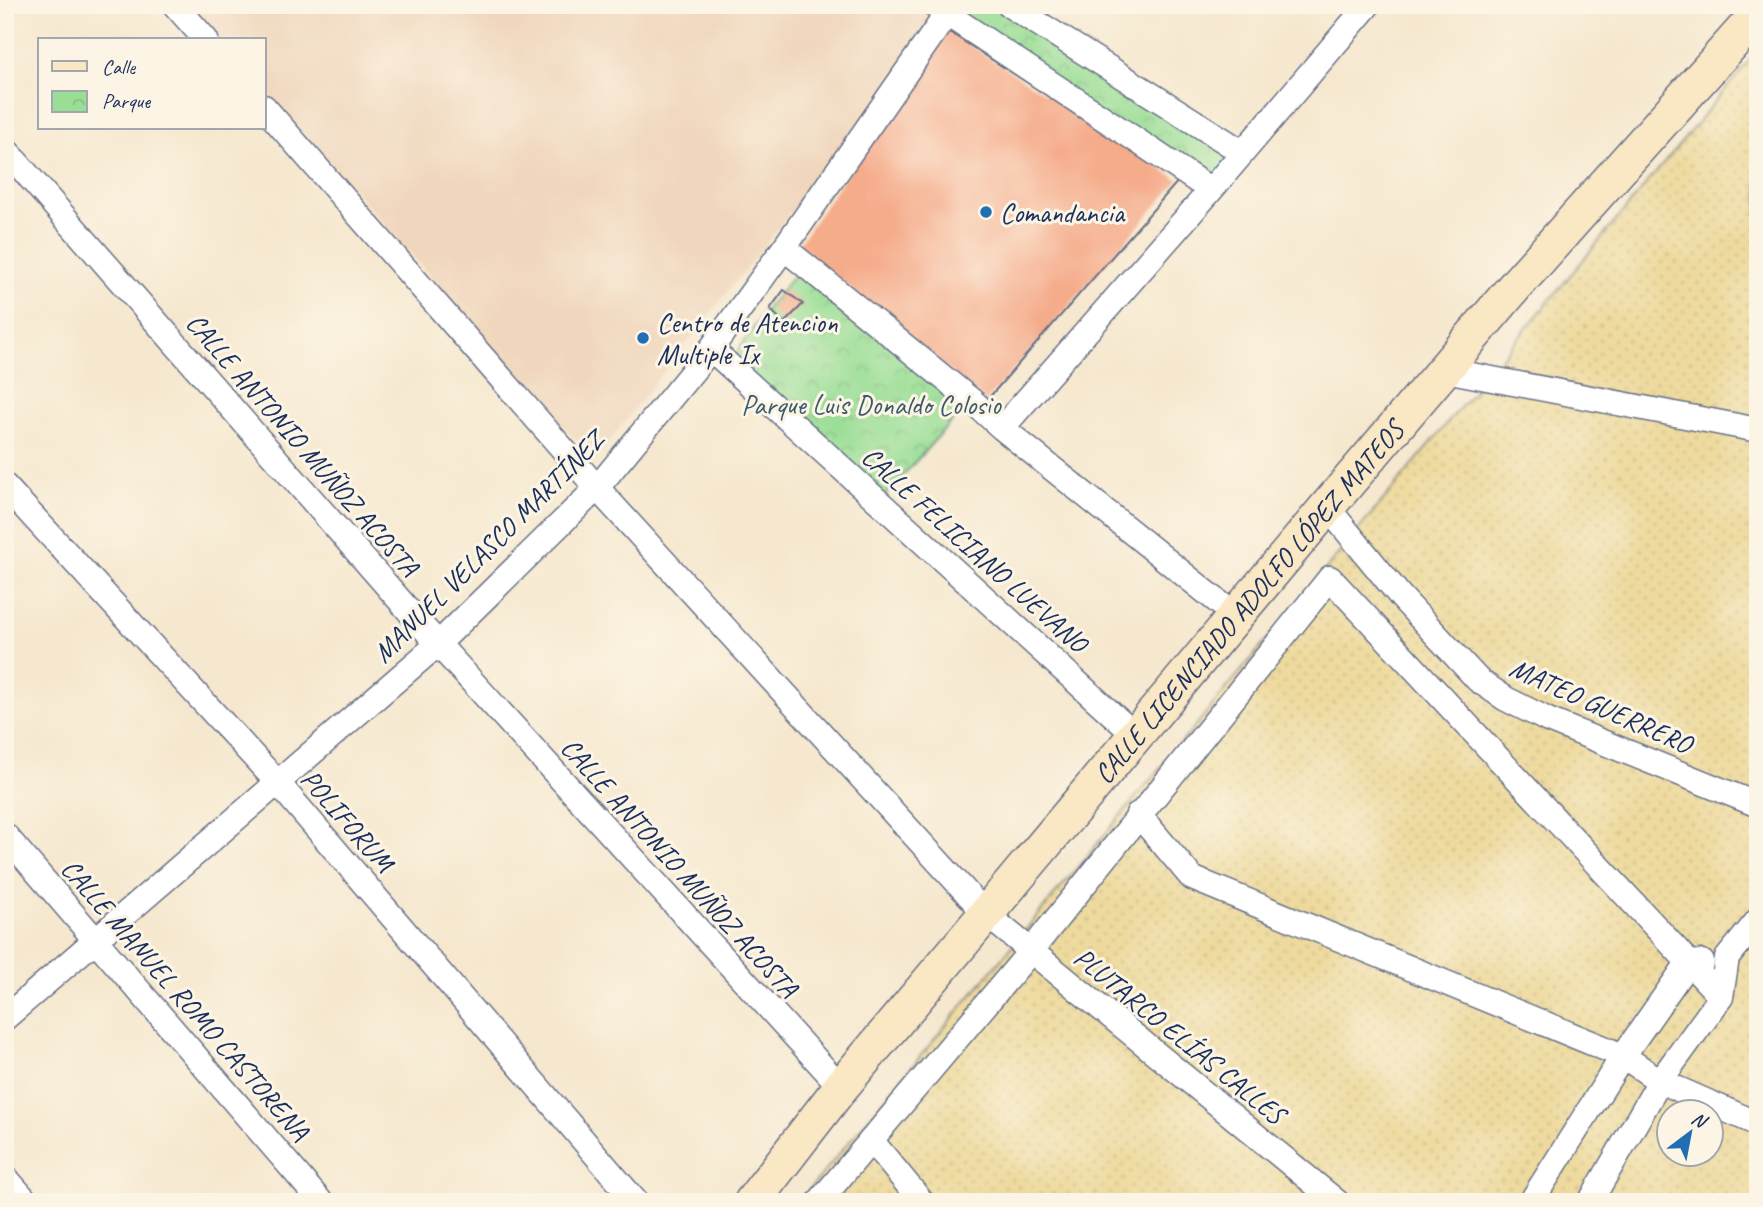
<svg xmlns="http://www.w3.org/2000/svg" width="1763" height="1207" font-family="Caveat,sans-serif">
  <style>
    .built { fill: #f0d6bc }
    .sand { fill: url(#sand-dots); stroke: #84847e; stroke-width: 2; fill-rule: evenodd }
    .park { fill: url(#park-crowns); stroke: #5a867a; stroke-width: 2 }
    .building { fill: #f5ac8b }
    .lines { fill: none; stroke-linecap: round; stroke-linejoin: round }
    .street-casing { stroke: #687086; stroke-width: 27 }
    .secondary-casing { stroke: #687086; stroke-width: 38 }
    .street { stroke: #fff; stroke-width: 24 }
    .secondary { stroke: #fae7c3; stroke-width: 35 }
    .poi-dot { fill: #1f6fb2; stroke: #fcf5e5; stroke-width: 2.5 }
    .labels { text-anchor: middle; stroke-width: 6; stroke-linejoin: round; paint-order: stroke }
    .poi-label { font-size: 28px; fill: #1b2f5e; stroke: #fcf5e5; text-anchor: start }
    .park-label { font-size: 28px; fill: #3b5b6c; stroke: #fcf5e5 }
    .street-label { font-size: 28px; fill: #1b2f5e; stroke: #fcf5e5 }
  </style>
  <defs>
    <pattern id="sand-dots" width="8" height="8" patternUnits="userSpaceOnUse" patternTransform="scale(1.75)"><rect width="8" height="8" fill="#eeda9e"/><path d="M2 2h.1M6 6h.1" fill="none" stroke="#ccbb8a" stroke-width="1.8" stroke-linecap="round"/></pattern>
    <pattern id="park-crowns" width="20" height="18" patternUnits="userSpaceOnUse" patternTransform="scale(1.75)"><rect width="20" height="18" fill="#9ade96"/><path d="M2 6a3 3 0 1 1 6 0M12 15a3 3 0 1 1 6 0" fill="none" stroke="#84bf84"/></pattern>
  </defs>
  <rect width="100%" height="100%" fill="#fcf5e5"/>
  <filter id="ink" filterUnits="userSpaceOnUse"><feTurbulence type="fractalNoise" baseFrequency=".0143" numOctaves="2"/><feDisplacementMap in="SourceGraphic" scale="14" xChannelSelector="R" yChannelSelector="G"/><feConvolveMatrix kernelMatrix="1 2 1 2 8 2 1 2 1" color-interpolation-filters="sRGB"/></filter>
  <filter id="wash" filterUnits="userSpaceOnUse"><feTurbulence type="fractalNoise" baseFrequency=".00686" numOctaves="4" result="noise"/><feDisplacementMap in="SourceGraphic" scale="28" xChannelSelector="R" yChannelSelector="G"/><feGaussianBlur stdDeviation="1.57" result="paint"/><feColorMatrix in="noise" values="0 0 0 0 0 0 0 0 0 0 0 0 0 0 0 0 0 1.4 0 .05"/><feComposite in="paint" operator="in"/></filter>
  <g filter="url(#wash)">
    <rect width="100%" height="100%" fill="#f6e8cf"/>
    <path class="built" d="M 190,5 L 935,5 L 948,14 L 594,460 L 264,89 L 264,40 L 221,40 Z"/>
    <path class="sand" d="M 1758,50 L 1758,1202 L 799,1202 ZM 1668,1112 L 1710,1112 L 1710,1154 L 1668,1154 Z"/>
    <path class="park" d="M 935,5 L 1009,5 L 1242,152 L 1211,190 Z
      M 803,265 L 971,400 L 879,502 L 729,364 L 766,309 Z"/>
    <g id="blocks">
      <path class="building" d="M 946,30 L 1179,180 L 986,401 L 798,245 Z
        M 784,290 L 803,304 L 784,323 L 770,309 Z"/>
    </g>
  </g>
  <g filter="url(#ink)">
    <use href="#blocks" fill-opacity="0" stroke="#687086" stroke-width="2"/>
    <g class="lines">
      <defs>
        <path id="street" d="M 175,5 L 206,40
          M 1009,5 L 1242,152
          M 935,6 L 1211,190
          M 264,107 L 597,488 L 986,914 L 1337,1202
          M 5,149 L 438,644 L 841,1087
          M 784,248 L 971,400 L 1002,428 L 1237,617
          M 711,349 L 1136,736
          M 1445,370 L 1758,430
          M 1002,428 L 1211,190 L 1368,5
          M 5,486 L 278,783 L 636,1202
          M 1327,507 L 1401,597 L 1478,680 L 1506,699 L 1548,720 L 1758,805
          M 1138,814 L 1192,878 L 1623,1056 L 1660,1081 L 1758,1124
          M 5,835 L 321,1202
          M 5,1018 L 438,644 L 597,488 L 711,349 L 784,248 L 953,5
          M 871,1140 L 922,1202
          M 5,1177 L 27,1202
          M 819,1202 L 1030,952 L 1330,578 L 1721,997
          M 1531,1202 L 1623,1056 L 1688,963 L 1702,962
          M 1590,1202 L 1660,1081 L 1721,997 L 1727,958 L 1758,920"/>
        <g id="secondary">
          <path id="s1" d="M 752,1202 L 841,1087 L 1327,507 L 1516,285 L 1758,14"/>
        </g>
      </defs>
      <use href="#street" class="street-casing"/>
      <use href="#secondary" class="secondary-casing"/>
      <use href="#street" class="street"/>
      <use href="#secondary" class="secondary"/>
    </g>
  </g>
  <g class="poi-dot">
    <circle cx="986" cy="212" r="7"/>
    <circle cx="643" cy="338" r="7"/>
  </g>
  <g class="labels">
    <g class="poi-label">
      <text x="1000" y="222">Comandancia</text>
      <text x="657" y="332">Centro de Atencion<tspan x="657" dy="32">Multiple Ix</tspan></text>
    </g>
    <g class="park-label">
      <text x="871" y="414">Parque Luis Donaldo Colosio</text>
    </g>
    <g class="street-label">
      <text transform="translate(303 444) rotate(49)" y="10">CALLE ANTONIO MUÑOZ ACOSTA</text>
      <text transform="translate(488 546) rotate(-45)" y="10">MANUEL VELASCO MARTÍNEZ</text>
      <text transform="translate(975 549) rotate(42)" y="10">CALLE FELICIANO LUEVANO</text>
      <text dy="10" stroke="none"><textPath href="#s1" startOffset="779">CALLE LICENCIADO ADOLFO LÓPEZ MATEOS</textPath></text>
      <text transform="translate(1601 705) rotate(24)" y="10">MATEO GUERRERO</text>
      <text transform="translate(348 820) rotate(49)" y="10">POLIFORUM</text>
      <text transform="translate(680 867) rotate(48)" y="10">CALLE ANTONIO MUÑOZ ACOSTA</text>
      <text transform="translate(186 999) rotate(49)" y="10">CALLE MANUEL ROMO CASTORENA</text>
      <text transform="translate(1180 1035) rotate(39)" y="10">PLUTARCO ELÍAS CALLES</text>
    </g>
  </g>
  <rect width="1763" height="1207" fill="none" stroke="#fcf5e5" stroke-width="28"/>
  <rect x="38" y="38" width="228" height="91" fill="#fcf5e5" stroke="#a2a6af" stroke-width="2"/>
  <rect x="52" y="61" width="35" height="10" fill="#fae7c3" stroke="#a2a6af" stroke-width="2"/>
  <text x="102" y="74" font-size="21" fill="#1b2f5e">Calle</text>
  <rect x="52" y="91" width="35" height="21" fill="url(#park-crowns)" stroke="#a2a6af" stroke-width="2"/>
  <text x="102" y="108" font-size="21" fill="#1b2f5e">Parque</text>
  <g transform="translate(1690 1133) rotate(32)"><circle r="33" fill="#fcf5e5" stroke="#a2a6af" stroke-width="2"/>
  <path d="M0-5L12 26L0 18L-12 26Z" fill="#1f6fb2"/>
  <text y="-10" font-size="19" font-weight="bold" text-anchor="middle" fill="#1b2f5e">N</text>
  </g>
</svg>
